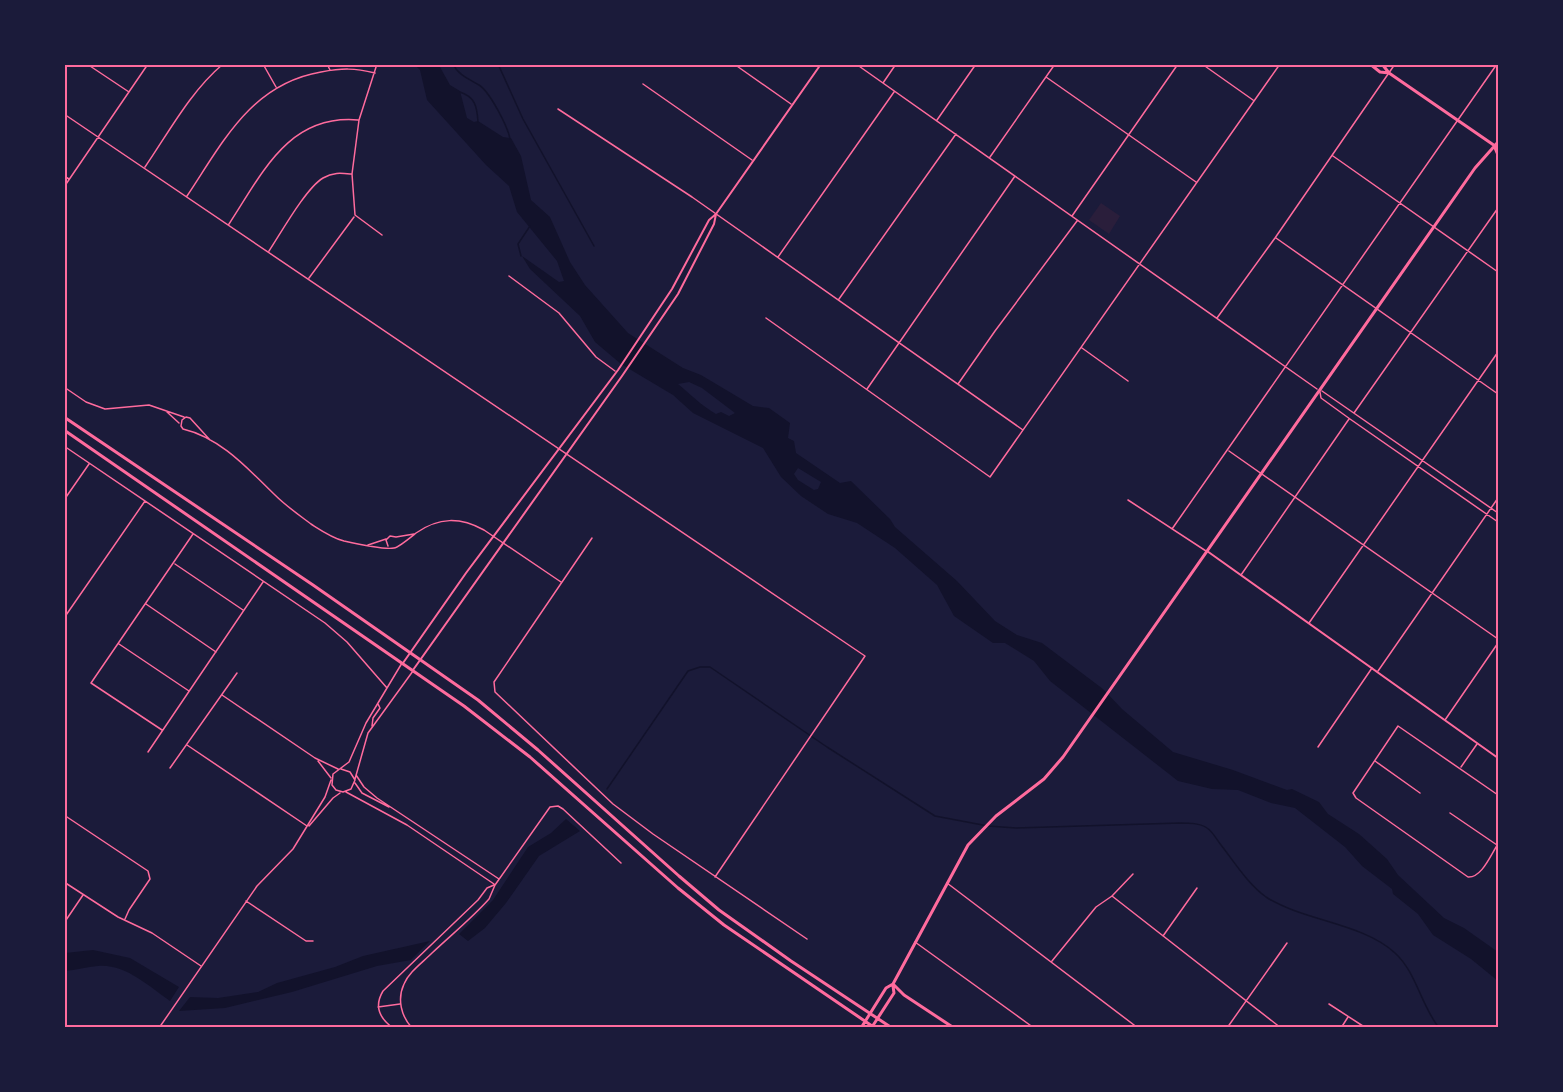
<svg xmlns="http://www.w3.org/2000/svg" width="1563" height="1092" font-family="'Source Sans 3',sans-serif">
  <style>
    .green { fill: #2a1e3b }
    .water { fill: #12122b; fill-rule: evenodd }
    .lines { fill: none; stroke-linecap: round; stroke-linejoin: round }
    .stream { stroke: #12122b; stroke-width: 1.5 }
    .minor { stroke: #ff6b9d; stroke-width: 1.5 }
    .tertiary { stroke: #ff6b9d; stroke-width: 2 }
    .secondary { stroke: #ff6b9d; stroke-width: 3 }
    .neatline { fill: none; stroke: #ff6b9d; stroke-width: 2 }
  </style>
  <rect width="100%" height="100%" fill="#1b1b3a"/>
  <path class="green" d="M 1101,203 L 1120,216 L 1109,234 L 1089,220 Z"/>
  <path class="water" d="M 415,65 L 442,65 L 440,67 L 450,85 L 460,91 L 467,118 L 474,122 L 478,121 L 503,137 L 511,138 L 521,156 L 531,200 L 550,217 L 570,262 L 585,285 L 628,333 L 683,368 L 701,375 L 753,406 L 769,408 L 790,423 L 788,438 L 794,441 L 796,453 L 840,483 L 851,481 L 890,519 L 895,527 L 957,581 L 995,621 L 1017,635 L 1042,643 L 1103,689 L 1122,709 L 1173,752 L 1233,770 L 1287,790 L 1292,789 L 1319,802 L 1328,814 L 1359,834 L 1387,859 L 1398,875 L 1444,918 L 1464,928 L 1498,952 L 1498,981 L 1471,959 L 1433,935 L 1418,914 L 1393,894 L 1392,889 L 1362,866 L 1345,847 L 1295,808 L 1271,803 L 1238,790 L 1212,789 L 1178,781 L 1050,681 L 1034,661 L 1005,643 L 993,643 L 954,616 L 937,585 L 895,548 L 857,523 L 828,514 L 801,496 L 781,477 L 763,448 L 693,413 L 673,395 L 621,364 L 595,342 L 580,316 L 530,269 L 522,256 L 559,282 L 564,281 L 557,261 L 517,212 L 509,186 L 486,165 L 427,100 L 420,70 ZM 689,382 L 702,388 L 735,413 L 729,416 L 721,412 L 716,414 C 702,406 690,394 678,384 ZM 798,468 L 821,482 L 818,489 L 814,490 L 798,480 L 794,474 Z
    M 566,819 L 580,831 L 539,856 L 506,903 L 485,928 L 468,941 L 459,934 L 493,900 L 528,847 L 551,833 Z
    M 430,941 L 411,960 L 377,966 L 292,992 L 225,1008 L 179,1011 L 190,997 L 218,998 L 258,992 L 277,983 L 335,967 L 363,956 Z
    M 93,950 L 130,958 L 179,987 L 170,1001 C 148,986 126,964 98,966 C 87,967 76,970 65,971 L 65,953 Z"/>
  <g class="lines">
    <path class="stream" d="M 453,64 C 458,75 469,79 479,85 C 490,92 508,127 510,139
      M 498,64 L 523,119 L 594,246
      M 460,92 C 475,97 477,106 478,122
      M 521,256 L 518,244 L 530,226
      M 607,789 L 688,671 L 700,667 L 710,667 L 827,747 L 935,816 L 988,826 L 1016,828 L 1180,823 C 1189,823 1200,823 1207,828 C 1213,832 1217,840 1221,845 C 1235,863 1248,884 1266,897 C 1303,921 1363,923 1395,953 C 1416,972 1421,1005 1439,1028"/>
    <path class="minor" d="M 87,64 L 129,92
      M 263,64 L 276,87
      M 327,64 L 330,70
      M 377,64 L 359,120 L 352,174 L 355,215 L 382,235
      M 734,64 L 791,104
      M 856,64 L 1317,389
      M 1202,64 L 1253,100
      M 1046,77 L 1196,182
      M 883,83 L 896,64
      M 643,84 L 752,160
      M 558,109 L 692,197 L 1023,430
      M 64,114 L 865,656 L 715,877
      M 937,120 L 976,64
      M 1333,156 L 1498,272
      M 990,157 L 1055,64
      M 145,167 C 169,132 190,92 223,64
      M 64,176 L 69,179
      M 64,187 L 148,64
      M 187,196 C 223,142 251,84 321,72 C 343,68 354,68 375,73
      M 1072,216 L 1178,64
      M 229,224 C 262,174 288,114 358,120
      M 1276,238 L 1498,394
      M 269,251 C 281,233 306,188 323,178 C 333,172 341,173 351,174
      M 778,257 L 894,92
      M 509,276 L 559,313 L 596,357 L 615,371
      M 309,278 L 354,217
      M 839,299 L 956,134
      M 766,318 L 990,477 L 1280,64
      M 1217,318 L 1275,238 L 1395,64
      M 1082,348 L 1128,381
      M 958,384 L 995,331 L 1077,221
      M 64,387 L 86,402 L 105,409 L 149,405 L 184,417
      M 867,389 L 1015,176
      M 1322,391 L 1498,513
      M 1320,392 L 1321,398 L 1350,419 L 1498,522
      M 167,412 L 179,423
      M 1354,413 L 1498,208
      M 210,440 L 190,418 L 186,417 L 182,420 L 181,426 L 183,429 C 221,438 248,469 275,495 C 286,506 299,515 311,524 C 322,531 332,538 344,541 C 353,543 385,550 394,548 C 399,547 411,537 416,533 C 439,517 460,517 484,530 L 561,582
      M 64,446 L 325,623 L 347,642 L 387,688
      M 1229,451 L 1498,639
      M 64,500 L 89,464
      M 1128,500 L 1206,551
      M 1172,529 L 1497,64
      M 592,538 L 494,682 L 495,692 L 613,804 L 653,834 L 807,939
      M 368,545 L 386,539
      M 388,546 L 386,540 L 390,536 L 396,537 L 414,534
      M 175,564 L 243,610
      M 1241,575 L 1349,419
      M 146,604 L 216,652
      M 64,618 L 145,501
      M 1309,623 L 1498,352
      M 119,644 L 189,691
      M 1378,671 L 1498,498
      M 222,695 L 315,758 L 338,769
      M 1445,720 L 1498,643
      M 372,726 L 373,718 L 380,708 L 378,704
      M 162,730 L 91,683 L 193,534
      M 187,745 L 307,826
      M 1318,747 L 1372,668
      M 148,752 L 263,582
      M 318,761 L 331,778
      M 1375,761 L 1420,793
      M 1461,767 L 1477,744
      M 170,768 L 237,673
      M 341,769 L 350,772 L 355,780 L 351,789 L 343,792 L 336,790 L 332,785 L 333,774 L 349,762 L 366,723 L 402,663
      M 356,775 L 364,787 L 377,798 L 499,879
      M 355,779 L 368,733 L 413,671
      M 355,783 L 362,793 L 389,807
      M 346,792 L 407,825 L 494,884
      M 1498,795 L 1398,726 L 1353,793 L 1356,798 L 1468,877 C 1482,878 1491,854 1498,844
      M 1450,813 L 1497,845
      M 64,815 L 148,871 L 150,879 L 129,910 L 125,919
      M 309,826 L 333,798 L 340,793
      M 64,882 L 118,917 L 152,933 L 201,966
      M 947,883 L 1138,1028
      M 1112,896 L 1281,1028
      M 246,901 L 306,941 L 313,941
      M 64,923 L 83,895
      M 1163,936 L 1197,888
      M 915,942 L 1034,1028
      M 1052,961 L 1096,907 L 1112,896 L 1133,874
      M 1329,1004 L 1366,1028
      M 378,1007 L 400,1004
      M 159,1028 L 257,886 L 293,849 L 325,797 L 331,780
      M 393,1028 C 379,1018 374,1006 383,991 L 478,900 L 487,888 L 494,885
      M 412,1028 C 401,1016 397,999 404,984 C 409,972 422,963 432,953 C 450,936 472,918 489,899 L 495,885 L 550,807 L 558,806 L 563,809 L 621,863
      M 1227,1028 L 1287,943
      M 1341,1028 L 1348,1017"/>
    <path class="tertiary" d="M 1207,551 L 1498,758
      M 403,663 L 466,573 L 618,370 L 672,289 L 709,220 L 716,214 L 821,64
      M 413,670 L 622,376 L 678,294 L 714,224 L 716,214"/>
    <path class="secondary" d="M 1370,64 L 1380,72 L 1389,73 L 1498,148
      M 1382,64 L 1389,73
      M 1495,148 L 1498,155
      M 64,417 L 313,585 L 478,700 L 538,750 L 679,876 L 719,910 L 791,961 L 892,1028
      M 64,430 L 464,706 L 530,757 L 678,888 L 724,925 L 875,1028
      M 893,984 L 904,995 L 954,1028
      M 872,1027 L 894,993 L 893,986
      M 861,1028 L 886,988 L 893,984 L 968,845 L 996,816 L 1044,779 L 1063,757 L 1475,168 L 1498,142"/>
  </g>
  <rect width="1563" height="1092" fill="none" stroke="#1b1b3a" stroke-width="132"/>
  <rect x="66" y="66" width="1431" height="960" class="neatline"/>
</svg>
